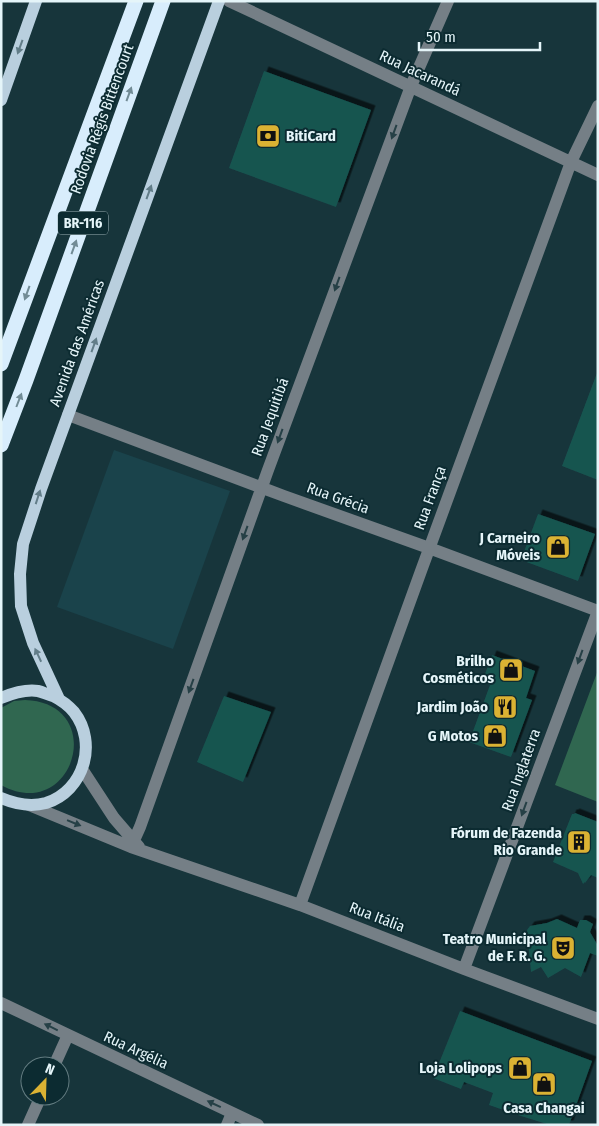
<svg xmlns="http://www.w3.org/2000/svg" width="599" height="1126" font-family="'Fira Sans Condensed',sans-serif">
  <style>
    .built { fill: #1a434b }
    .green { fill: #306750 }
    .building { fill: #185450; filter: url(#shadow) }
    .lines { fill: none; stroke-linecap: round; stroke-linejoin: round }
    .minor { stroke: #757f86; stroke-width: 12 }
    .major { stroke: #b9cfde; stroke-width: 12 }
    .highway { stroke: #d8edfc; stroke-width: 15 }
    .oneway { fill: #627d88 }
    .oneway2 { fill: #728c96 }
    .oneway3 { fill: #264046 }
    .labels { text-anchor: middle; stroke-width: 4; stroke-linejoin: round; paint-order: stroke }
    .shield { fill: #0c2b31; stroke: #a4b8bd; stroke-width: 1 }
    .shield-label { font-size: 14px; font-weight: bold; fill: #e5f5f9 }
    .street-label { font-size: 15px; fill: #e5f5f9; stroke: #0c2b31 }
    .poi-label { font-size: 15px; font-weight: bold; fill: #e5f5f9; stroke: #0c2b31; text-anchor: end }
  </style>
  <defs>
    <filter id="shadow"><feDropShadow dx="4.5" dy="-4.5" stdDeviation="0" flood-color="#0009"/></filter>
  </defs>
  <rect width="100%" height="100%" fill="#17353b"/>
  <path class="built" d="M 114,450 L 230,491 L 173,649 L 57,607 Z"/>
  <path class="green" d="M 598,670 L 598,802 L 555,785 Z
    M 25,700 C 109,703 74,825 1,785 L 1,708 L 14,701 Z"/>
  <path class="building" d="M 264,71 L 371,110 L 336,207 L 229,168 Z
    M 597,373 L 598,373 L 598,480 L 562,466 Z
    M 538,514 L 595,534 L 578,581 L 521,560 Z
    M 492,655 L 535,671 L 526,698 L 532,700 L 511,757 L 469,742 L 490,685 L 482,682 Z
    M 224,696 L 271,712 L 243,782 L 197,762 Z
    M 575,813 L 598,822 L 598,878 L 591,875 L 585,883 L 585,882 L 583,884 L 578,873 L 553,862 L 572,814 L 574,814 Z
    M 557,919 L 577,928 L 580,920 L 586,920 L 593,924 L 590,932 L 598,946 L 598,956 L 590,953 L 581,977 L 565,968 L 548,978 L 541,967 L 531,972 L 527,930 L 530,926 L 547,923 Z
    M 460,1011 L 592,1061 L 569,1125 L 550,1125 L 521,1116 L 489,1105 L 493,1093 L 464,1082 L 461,1089 L 433,1078 Z"/>
  <g class="lines">
    <path class="minor" d="M 229,1 L 598,175
      M 68,415 L 284,496 L 429,548 L 598,611
      M 82,769 L 114,818 L 139,847
      M 29,805 L 131,847 L 300,905 L 464,969 L 598,1019
      M 131,847 L 140,827 L 268,470 L 411,86 L 448,1
      M 300,905 L 421,571 L 571,162 L 598,106
      M 464,969 L 598,611
      M 1,1003 L 258,1125
      M 54,1066 L 68,1035
      M 28,1125 L 41,1096
      M 227,1125 L 232,1113"/>
    <path class="major" d="M 1,100 L 36,1
      M 1,698 C 13,693 25,689 38,691 C 43,692 48,695 53,696 C 61,700 68,705 74,712 C 98,743 84,791 46,803 C 31,807 15,804 1,798
      M 59,699 L 33,643 L 21,606 L 20,574 L 23,544 L 41,489 L 219,1"/>
    <path class="highway" d="M 1,364 L 136,1
      M 1,445 L 26,380 L 163,1"/>
  </g>
  <defs><path id="oneway-solid" d="M-6-.8H1V-3.2L6.5 0L1 3.2V.8H-6Z" transform="scale(1.25)"/></defs>
  <g class="oneway">
    <use href="#oneway-solid" transform="translate(20 47) rotate(110)"/>
    <use href="#oneway-solid" transform="translate(149 192) rotate(-70)"/>
    <use href="#oneway-solid" transform="translate(94 345) rotate(-70)"/>
    <use href="#oneway-solid" transform="translate(38 497) rotate(-72)"/>
    <use href="#oneway-solid" transform="translate(38 655) rotate(-115)"/>
  </g>
  <g class="oneway2">
    <use href="#oneway-solid" transform="translate(129 94) rotate(-70)"/>
    <use href="#oneway-solid" transform="translate(74 247) rotate(-70)"/>
    <use href="#oneway-solid" transform="translate(27 293) rotate(110)"/>
    <use href="#oneway-solid" transform="translate(19 400) rotate(-69)"/>
  </g>
  <g class="oneway3">
    <use href="#oneway-solid" transform="translate(394 132) rotate(110)"/>
    <use href="#oneway-solid" transform="translate(337 284) rotate(110)"/>
    <use href="#oneway-solid" transform="translate(280 436) rotate(110)"/>
    <use href="#oneway-solid" transform="translate(245 533) rotate(110)"/>
    <use href="#oneway-solid" transform="translate(580 657) rotate(110)"/>
    <use href="#oneway-solid" transform="translate(191 686) rotate(110)"/>
    <use href="#oneway-solid" transform="translate(524 809) rotate(110)"/>
    <use href="#oneway-solid" transform="translate(74 823) rotate(22)"/>
    <use href="#oneway-solid" transform="translate(51 1027) rotate(-154)"/>
    <use href="#oneway-solid" transform="translate(214 1104) rotate(-155)"/>
  </g>
  <defs>
    <symbol id="bank-square" viewBox="-11 -11 22 22"><rect x="-9" y="-9" width="18" height="18" rx="4" fill="#dbb233" stroke="#0c2b31"/><path d="M-6-4H6V4H-6ZM0-2.3a2.3 2.3 0 1 0 0 4.6a2.3 2.3 0 1 0 0-4.6Z" fill="#111"/></symbol>
    <symbol id="shop-square" viewBox="-11 -11 22 22"><rect x="-9" y="-9" width="18" height="18" rx="4" fill="#dbb233" stroke="#0c2b31"/><path d="M-5-2.5h2.3a2.7 3.5 0 0 1 5.4 0H5L5.5 6h-11ZM-1.5-2.5h3a1.5 2.3 0 0 0-3 0Z" fill="#111"/></symbol>
    <symbol id="restaurant-square" viewBox="-11 -11 22 22"><rect x="-9" y="-9" width="18" height="18" rx="4" fill="#dbb233" stroke="#0c2b31"/><path d="M-5-6h1v4h1v-4h1v4h1v-4h1v5L-1.5 .5V6h-2V.5L-5-1ZM5-6V6H3V1.5H1.5Q1.5-4 5-6Z" fill="#111"/></symbol>
    <symbol id="building-square" viewBox="-11 -11 22 22"><rect x="-9" y="-9" width="18" height="18" rx="4" fill="#dbb233" stroke="#0c2b31"/><path d="M-4-6H4V6H1V3H-1V6H-4ZM-2.5-4.3h1.7v1.8h-1.7ZM.8-4.3h1.7v1.8H.8ZM-2.5-1h1.7V.8h-1.7ZM.8-1h1.7V.8H.8Z" fill="#111"/></symbol>
    <symbol id="theatre-square" viewBox="-11 -11 22 22"><rect x="-9" y="-9" width="18" height="18" rx="4" fill="#dbb233" stroke="#0c2b31"/><path d="M-5-5.5Q0-4 5-5.5V0Q5 5 0 6Q-5 5-5 0ZM-3.3-2.5H-1v1.5H-3.3ZM1-2.5H3.3v1.5H1ZM-2.8 1Q0 5.5 2.8 1Z" fill="#111"/></symbol>
  </defs>
  <g fill-rule="evenodd">
    <use href="#bank-square" x="254" y="122" width="28" height="28"/>
    <use href="#shop-square" x="544" y="533" width="28" height="28"/>
    <use href="#shop-square" x="497" y="656" width="28" height="28"/>
    <use href="#restaurant-square" x="491" y="693" width="28" height="28"/>
    <use href="#shop-square" x="481" y="722" width="28" height="28"/>
    <use href="#building-square" x="565" y="828" width="28" height="28"/>
    <use href="#theatre-square" x="549" y="934" width="28" height="28"/>
    <use href="#shop-square" x="506" y="1054" width="28" height="28"/>
    <use href="#shop-square" x="530" y="1070" width="28" height="28"/>
  </g>
  <g class="labels">
    <rect class="shield" x="58" y="211.5" width="50" height="23" rx="4"/>
    <g class="shield-label">
      <text x="83" y="228">BR-116</text>
    </g>
    <g class="street-label">
      <text transform="translate(420 73) rotate(25)" y="5">Rua Jacarandá</text>
      <text transform="translate(102 119) rotate(-70)" y="5">Rodovia Régis Bittencourt</text>
      <text transform="translate(77 343) rotate(-70)" y="5">Avenida das Américas</text>
      <text transform="translate(270 417) rotate(-70)" y="5">Rua Jequitibá</text>
      <text transform="translate(338 498) rotate(20)" y="5">Rua Grécia</text>
      <text transform="translate(430 498) rotate(-70)" y="5">Rua França</text>
      <text transform="translate(521 770) rotate(-70)" y="5">Rua Inglaterra</text>
      <text transform="translate(377 917) rotate(21)" y="5">Rua Itália</text>
      <text transform="translate(136 1050) rotate(25)" y="5">Rua Argélia</text>
    </g>
    <g class="poi-label">
      <text x="286" y="141" text-anchor="start">BitiCard</text>
      <text x="540" y="543">J Carneiro<tspan x="540" dy="17">Móveis</tspan></text>
      <text x="494" y="666">Brilho<tspan x="494" dy="17">Cosméticos</tspan></text>
      <text x="488" y="712">Jardim João</text>
      <text x="478" y="741">G Motos</text>
      <text x="562" y="838">Fórum de Fazenda<tspan x="562" dy="17">Rio Grande</tspan></text>
      <text x="546" y="944">Teatro Municipal<tspan x="546" dy="17">de F. R. G.</tspan></text>
      <text x="502" y="1073">Loja Lolipops</text>
      <text x="544" y="1113" text-anchor="middle">Casa Changai</text>
    </g>
  </g>
  <rect width="599" height="1126" fill="none" stroke="#e5f5f9" stroke-width="5"/>
  <g transform="translate(45 1081) rotate(23)"><circle r="24" fill="#0c2b31" stroke="#637c81"/>
  <path d="M0-4L9 19L0 12L-9 19Z" fill="#dbb233"/>
  <text y="-8" font-size="14" font-weight="bold" text-anchor="middle" fill="#e5f5f9">N</text>
  </g>
  <path d="M419 42v8h121v-8" fill="none" stroke="#e5f5f9" stroke-width="2.5"/>
  <text x="426" y="42" font-size="15" fill="#e5f5f9" stroke="#0c2b31" stroke-width="4" paint-order="stroke">50 m</text>
</svg>
